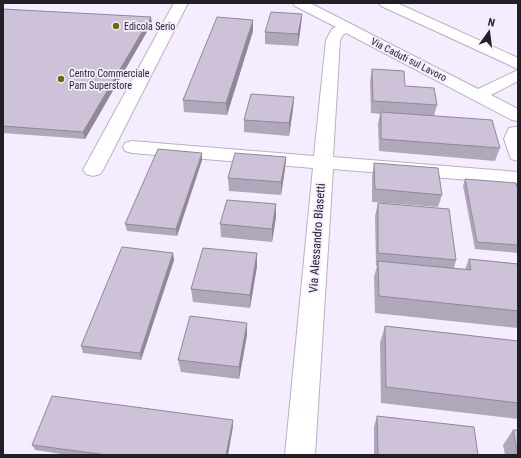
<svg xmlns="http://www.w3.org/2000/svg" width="521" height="458" font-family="'Roboto Condensed',sans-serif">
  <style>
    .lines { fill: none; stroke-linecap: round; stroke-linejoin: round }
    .minor-casing { stroke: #bab0c6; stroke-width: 2 }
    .minor { fill: #fff; fill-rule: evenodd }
    .wall { fill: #b0a7ba }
    .shaded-wall { fill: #908897 }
    .building { fill: #cdc2d8; stroke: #908897 }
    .poi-dot { fill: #746900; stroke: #f5ecff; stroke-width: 1.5 }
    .labels { text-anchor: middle; stroke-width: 3.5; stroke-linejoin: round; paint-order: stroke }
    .far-poi-label { font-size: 10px; fill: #231f27; stroke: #f5ecff; text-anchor: start }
    .far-street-label { font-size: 10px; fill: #231f27; stroke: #f5ecff }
    .street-label { font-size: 12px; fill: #231f27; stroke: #f5ecff }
  </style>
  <rect width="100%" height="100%" fill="#f5ecff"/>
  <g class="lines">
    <defs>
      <path id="minor" d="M 174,3 L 188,3 L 103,170 L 100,174 L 93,176 L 86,174 L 83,170 Z
        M 293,3 L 310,3 L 478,89 L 518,70 L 518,81 L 491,95 L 518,109 L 518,121 L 512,120 L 346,33 L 343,35 L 340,40 L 333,157 L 518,172 L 518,184 L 333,169 L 315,455 L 285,455 L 313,168 L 132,153 L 125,151 L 123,147 L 125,143 L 132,141 L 314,156 L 326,40 L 332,29 L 336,27 L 295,6 Z
        M 379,3 L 397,3 L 518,58 L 518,69 L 381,6 Z
        M 515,127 L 518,127 L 518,161 L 511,159 L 504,139 L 509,128 Z"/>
    </defs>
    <use href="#minor" class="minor-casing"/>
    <use href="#minor" class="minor"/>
  </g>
  <path class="wall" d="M 3,9 L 152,23 L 85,139 L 3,133 Z
    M 302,14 L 301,25 L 298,46 L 265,44 L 265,32 Z
    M 253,31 L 227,115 L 184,112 L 183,100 Z
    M 372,69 L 405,86 L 437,105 L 434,116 L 500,148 L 495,161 L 379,151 L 378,124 L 380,114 L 371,113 L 370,81 Z
    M 294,97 L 293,109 L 289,136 L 244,132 L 244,120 Z
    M 286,157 L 285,169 L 281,195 L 229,191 L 228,178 Z
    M 202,160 L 177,236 L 127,231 L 125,224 Z
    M 374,163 L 442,195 L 438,207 L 372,202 L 372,176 Z
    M 465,179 L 518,190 L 518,253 L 475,249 L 463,186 Z
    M 378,203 L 456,260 L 454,268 L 465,269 L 469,259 L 518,264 L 518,328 L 375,313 L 374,277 L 377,266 L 376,266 L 375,216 Z
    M 276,217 L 272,242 L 221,237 L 220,224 Z
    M 173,253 L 174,260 L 141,360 L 83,353 L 81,346 Z
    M 257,253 L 257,266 L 250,308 L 193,302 L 191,289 Z
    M 247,323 L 247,335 L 239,379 L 181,372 L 178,360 Z
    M 385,326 L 518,341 L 518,419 L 381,403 L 380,343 Z
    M 377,416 L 478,455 L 374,455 L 374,427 Z
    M 233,426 L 228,455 L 68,455 L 35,450 L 32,445 Z
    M 513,430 L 518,455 L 505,455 L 503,445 Z"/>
  <path class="shaded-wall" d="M 302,14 L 301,25 L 298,46 L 298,34 Z
    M 151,17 L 152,23 L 85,139 L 83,132 Z
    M 253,20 L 253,31 L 227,115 L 226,103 Z
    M 294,97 L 293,109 L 289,136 L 289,123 Z
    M 202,153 L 202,160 L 177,236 L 176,229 Z
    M 286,157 L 285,169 L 281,195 L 281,182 Z
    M 276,204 L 276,217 L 272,242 L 272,229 Z
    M 173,253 L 174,260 L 141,360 L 140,353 Z
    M 257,253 L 257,266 L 250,308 L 250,295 Z
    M 247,323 L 247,335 L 239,379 L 239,367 Z
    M 233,420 L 233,426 L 228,455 L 226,455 Z"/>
  <path class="building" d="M 3,9 L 151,17 L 83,132 L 3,126 Z
    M 271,12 L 302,14 L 298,34 L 265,32 Z
    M 217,17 L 253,20 L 226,103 L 183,100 Z
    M 372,69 L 404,71 L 405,86 L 434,88 L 437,105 L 373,101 Z
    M 251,94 L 294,97 L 289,123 L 244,120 Z
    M 381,112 L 492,120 L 500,148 L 381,139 Z
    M 158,149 L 202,153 L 176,229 L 125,224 Z
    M 235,153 L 286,157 L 281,182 L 228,178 Z
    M 374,163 L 438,168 L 442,195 L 375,189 Z
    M 465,179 L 516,183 L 518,190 L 518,245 L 477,242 Z
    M 227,200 L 276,204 L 272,229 L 220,224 Z
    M 378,203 L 449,209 L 456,260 L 378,253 Z
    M 122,247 L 173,253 L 140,353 L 81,346 Z
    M 203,248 L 257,253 L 250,295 L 191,289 Z
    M 469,259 L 518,264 L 518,311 L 379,296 L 378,261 L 471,270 Z
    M 190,316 L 247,323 L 239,367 L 178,360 Z
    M 385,326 L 518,341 L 518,403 L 386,387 Z
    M 52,396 L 233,420 L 226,455 L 107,455 L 32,445 Z
    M 377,416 L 474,427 L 478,455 L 378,455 Z
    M 513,430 L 518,430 L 518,455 Z"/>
  <g class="poi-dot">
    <circle cx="116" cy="26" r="4"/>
    <circle cx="61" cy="79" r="4"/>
  </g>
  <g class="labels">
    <g class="far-poi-label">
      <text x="124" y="30">Edicola Serio</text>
      <text x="69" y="77">Centro Commerciale<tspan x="69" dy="12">Pam Superstore</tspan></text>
    </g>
    <g class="far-street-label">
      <text transform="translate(409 59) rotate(27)" y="4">Via Caduti sul Lavoro</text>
    </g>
    <g class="street-label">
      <text transform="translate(317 238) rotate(-86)" y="4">Via Alessandro Blasetti</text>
    </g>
  </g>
  <rect width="521" height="458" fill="none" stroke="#231f27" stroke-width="8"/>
  <g transform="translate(489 32) rotate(14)" stroke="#f5ecff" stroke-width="3" paint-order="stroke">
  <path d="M0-3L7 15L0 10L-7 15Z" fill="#231f27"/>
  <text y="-6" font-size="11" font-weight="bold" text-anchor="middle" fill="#231f27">N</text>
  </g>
</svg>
